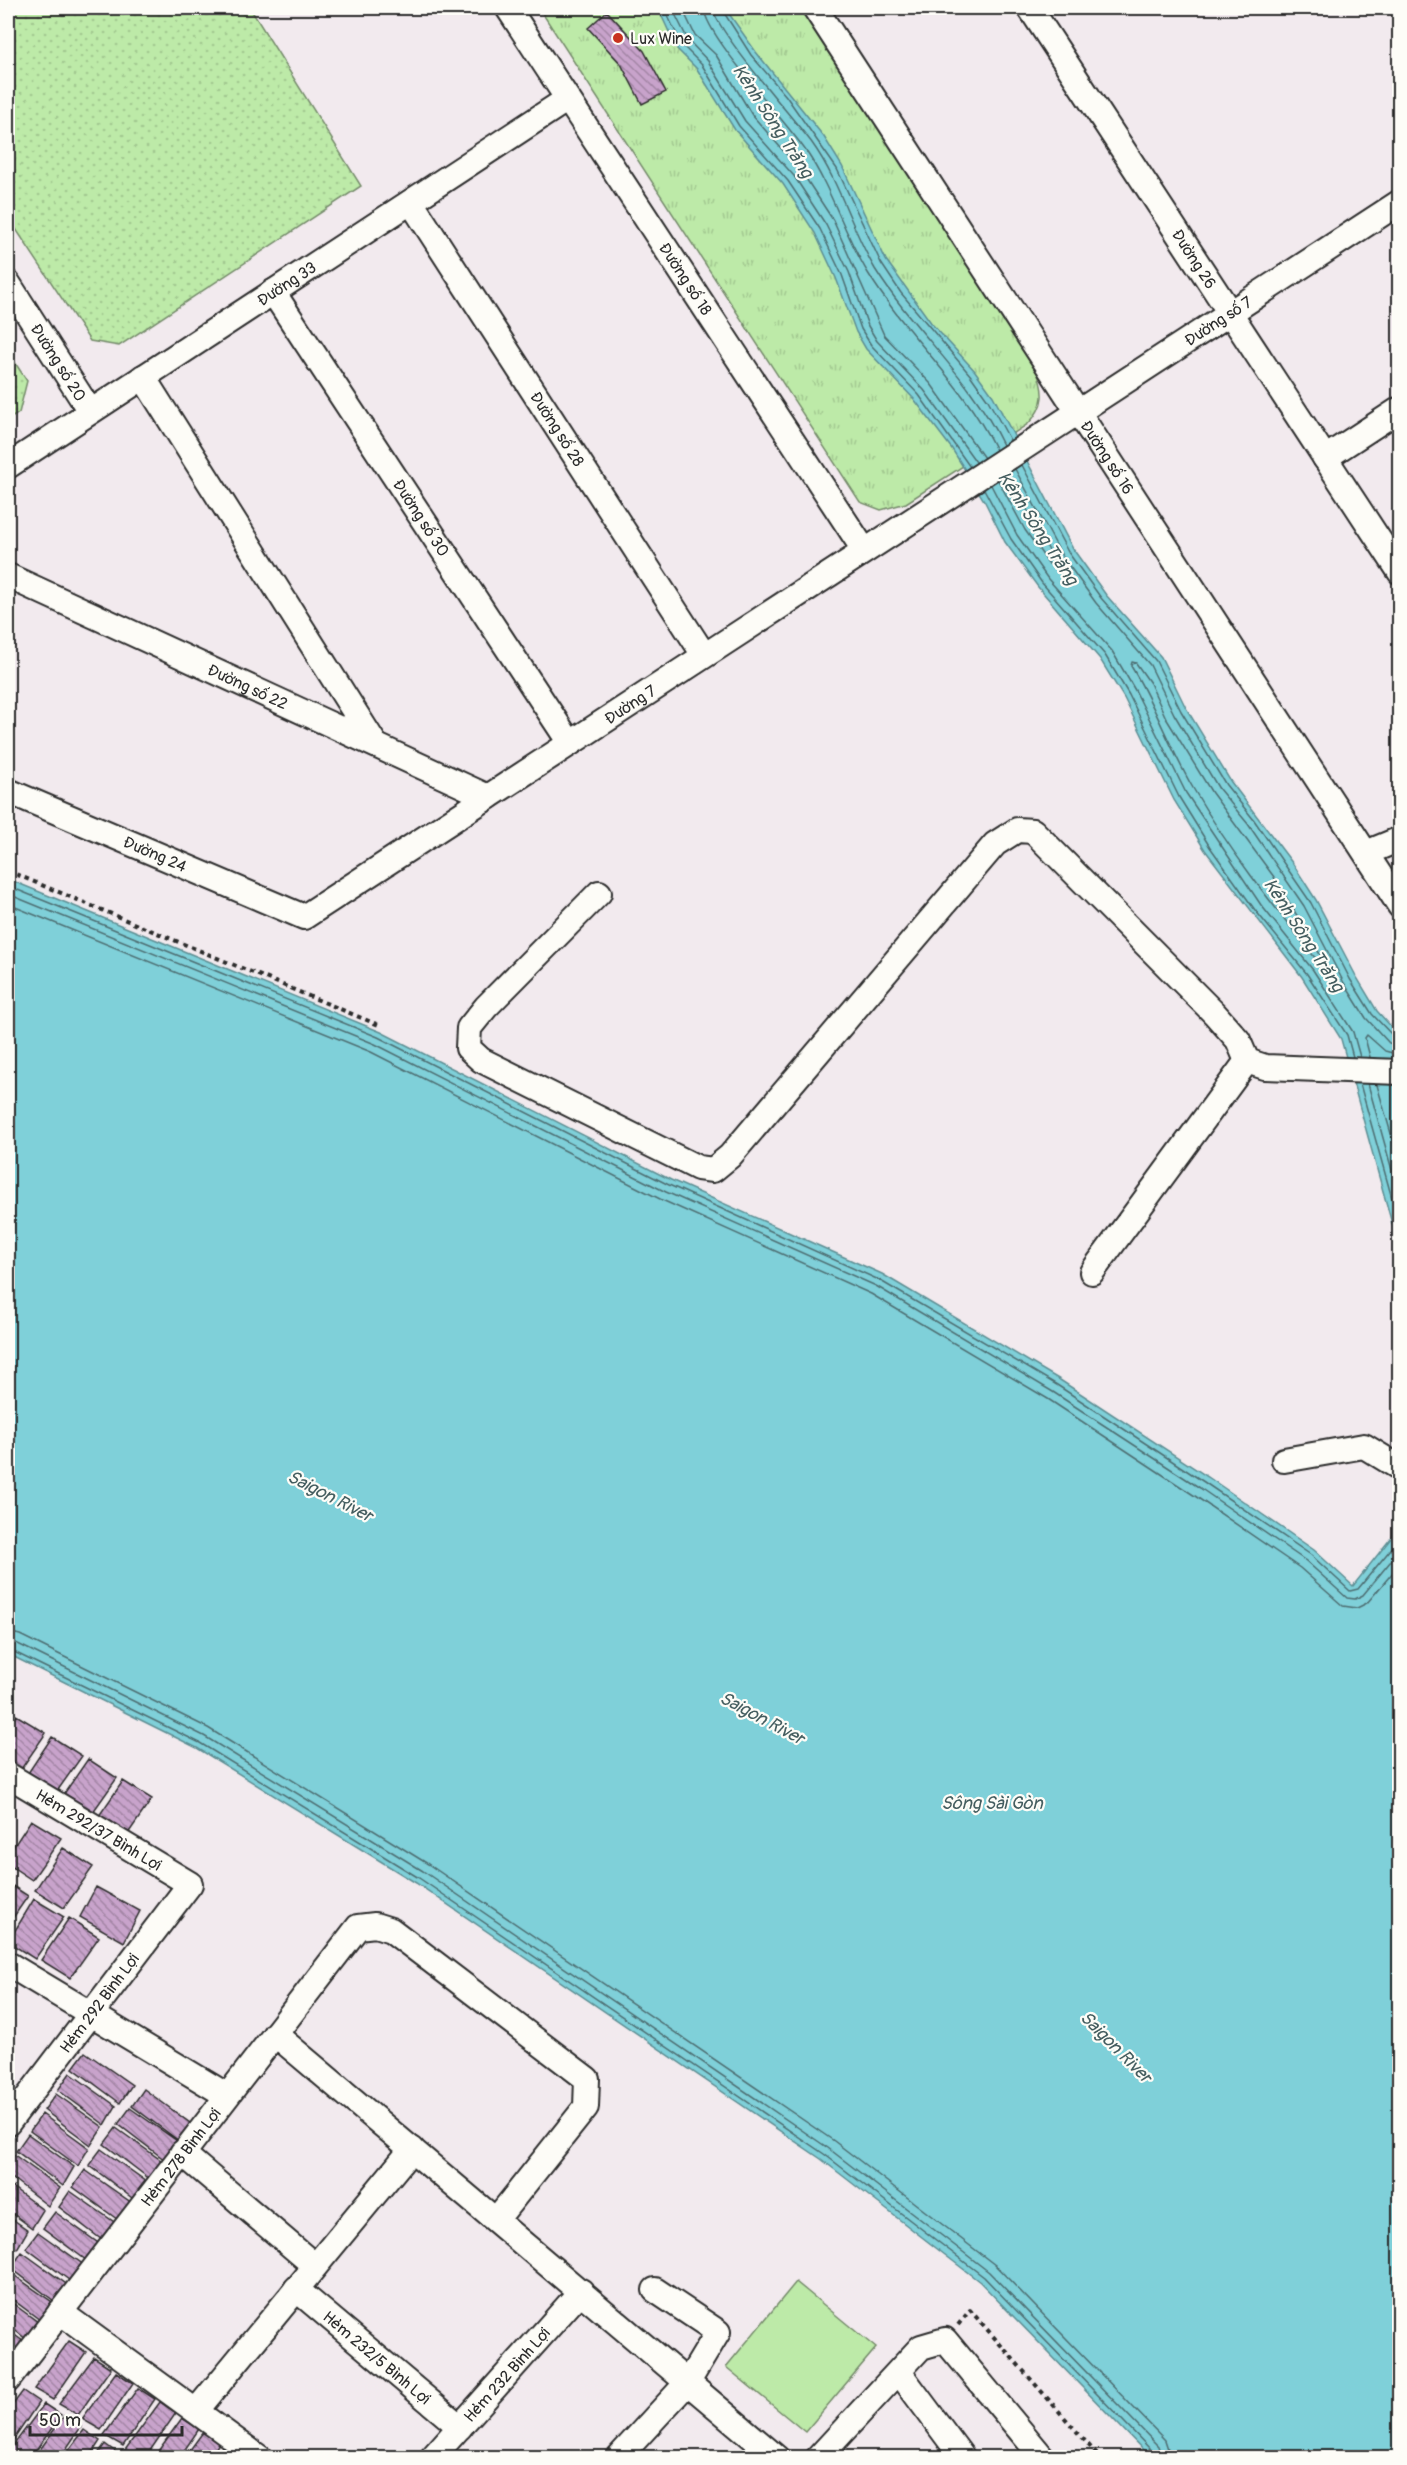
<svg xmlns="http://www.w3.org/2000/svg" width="1407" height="2465" font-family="Pangolin,sans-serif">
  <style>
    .grass { fill: url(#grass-dots); stroke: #748a6a; stroke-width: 1.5 }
    .park { fill: url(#park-tufts); stroke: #748a6a; stroke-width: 1.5 }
    .garden { fill: #bdeaa8; stroke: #748a6a; stroke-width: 1.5 }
    .water { fill: #7fd0d9; stroke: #5d8e93; stroke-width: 1.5 }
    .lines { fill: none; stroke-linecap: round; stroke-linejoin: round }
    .shore { stroke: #4d6d71; stroke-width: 1.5 }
    .building { fill: url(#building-back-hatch); stroke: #2b2b2b; stroke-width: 1.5 }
    .minor-casing { stroke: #2b2b2b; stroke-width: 28 }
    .path { stroke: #2b2b2b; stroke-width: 4; stroke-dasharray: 4.5 4.5; stroke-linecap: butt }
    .minor { stroke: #fdfcf7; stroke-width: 24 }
    .poi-dot { fill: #c8321e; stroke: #fdfcf7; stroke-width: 2 }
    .labels { text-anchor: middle; stroke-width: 4.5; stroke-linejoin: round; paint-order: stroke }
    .poi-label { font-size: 16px; fill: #2b2b2b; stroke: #fdfcf7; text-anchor: start }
    .street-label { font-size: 16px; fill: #2b2b2b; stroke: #fdfcf7 }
    .water-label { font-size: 18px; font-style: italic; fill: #445d5f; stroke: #fdfcf7 }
  </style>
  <defs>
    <pattern id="grass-dots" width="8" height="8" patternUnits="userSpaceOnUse" patternTransform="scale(1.5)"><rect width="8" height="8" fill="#bdeaa8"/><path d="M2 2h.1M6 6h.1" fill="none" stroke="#a3c991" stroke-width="1.8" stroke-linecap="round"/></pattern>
    <pattern id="park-tufts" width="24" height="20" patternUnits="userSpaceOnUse" patternTransform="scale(1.5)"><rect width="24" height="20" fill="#bdeaa8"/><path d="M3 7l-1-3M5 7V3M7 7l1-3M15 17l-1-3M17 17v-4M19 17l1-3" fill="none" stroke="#a3c991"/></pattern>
    <pattern id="building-back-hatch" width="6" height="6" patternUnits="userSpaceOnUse" patternTransform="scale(1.5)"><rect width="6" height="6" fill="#c8a3cb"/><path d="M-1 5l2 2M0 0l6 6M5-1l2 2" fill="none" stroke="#a385a5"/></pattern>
  </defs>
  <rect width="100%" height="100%" fill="#f2eaee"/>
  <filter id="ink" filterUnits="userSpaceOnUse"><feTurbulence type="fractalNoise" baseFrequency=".0167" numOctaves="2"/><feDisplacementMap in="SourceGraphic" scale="12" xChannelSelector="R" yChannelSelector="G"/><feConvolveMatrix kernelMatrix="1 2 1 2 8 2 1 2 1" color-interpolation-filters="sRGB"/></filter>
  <g filter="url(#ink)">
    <path class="grass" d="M 8,8 L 250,8 L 361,186 L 119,346 L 90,341 L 8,217 Z
      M 8,352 L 27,381 L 19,413 L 8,420 Z"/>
    <path class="park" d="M 539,8 L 800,8 L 1035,367 C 1045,391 1046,405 1028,424 L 906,503 L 881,510 L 860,502 Z"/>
    <path class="garden" d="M 796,2282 L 876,2348 L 805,2432 L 726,2367 Z"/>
    <path class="water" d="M 658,8 L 725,8 L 756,52 L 824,137 L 842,166 L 886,260 L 932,324 L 975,371 L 993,396 L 1073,549 L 1106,595 L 1161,657 L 1186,708 L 1231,782 L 1293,864 L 1316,900 L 1356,976 L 1377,1011 L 1399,1035 L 1399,1249 L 1341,1039 L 1302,977 L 1205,850 L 1174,800 L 1124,698 L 1100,659 L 1038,587 L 1005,542 L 985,502 L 952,449 L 914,399 L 866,349 L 856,332 L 836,278 L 815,233 L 783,184 L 735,130 L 697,69 L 677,49 Z
      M 8,879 L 381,1032 L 671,1180 L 882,1274 L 1060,1380 L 1208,1477 L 1314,1550 L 1353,1586 L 1399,1528 L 1399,2457 L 1150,2457 L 980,2282 L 821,2159 L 416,1883 L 197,1748 L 8,1654 Z"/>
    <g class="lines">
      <path class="shore" d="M 664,8 L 682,45 L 702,65 L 739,126 L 788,181 L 820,229 L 842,275 L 861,329 L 871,345 L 919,395 L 970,467
        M 672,8 L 688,40 L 708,61 L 745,121 L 794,176 L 826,225 L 849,272 L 868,326 L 877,341 L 924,390 L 976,462
        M 682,8 L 695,35 L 716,55 L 752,115 L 801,171 L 833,220 L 884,335 L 931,384 L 984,458
        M 704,8 C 705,36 787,122 806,151 C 832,189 844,234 868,273 C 907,337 962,381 996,450
        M 713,8 C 715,30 794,119 812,143 C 840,182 851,228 875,269 C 915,333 970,376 1003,445
        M 721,8 L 751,55 L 786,96 L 837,169 L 881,263 L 901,293 L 971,376 L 988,400 L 1010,440
        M 1022,465 L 1068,552 L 1101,598 L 1156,661 L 1181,711 L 1226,785 L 1254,820 L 1311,903 L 1350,979 L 1372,1014 L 1393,1036 L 1400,1038
        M 1015,469 L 1062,556 L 1096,603 L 1150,665 L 1174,714 L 1219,789 L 1248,824 L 1304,906 L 1344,983 L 1366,1018 L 1389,1043 L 1400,1046
        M 998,480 L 1025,530 L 1049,564 L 1052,564 L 1054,560 L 1008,474
        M 991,485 L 1017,535 L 1048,579 L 1112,651 L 1136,692 L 1186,793 L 1261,905 L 1313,970 L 1353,1032 L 1360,1057
        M 984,489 L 1011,539 L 1042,583 L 1105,655 L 1129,695 L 1179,797 L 1210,847 L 1255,910 L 1307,974 L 1347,1035 L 1353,1057
        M 1132,662 L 1136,663 L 1150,683 L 1166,718 L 1212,793 L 1274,877 L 1321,956 L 1320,960 L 1316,959 C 1272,904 1228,849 1193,788 C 1170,749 1155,705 1131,666 Z
        M 8,886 L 378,1037 L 669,1185 L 879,1280 L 1057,1385 L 1204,1482 L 1311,1555 L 1350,1591 L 1358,1589 L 1400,1538
        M 8,894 L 375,1044 L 666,1192 L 876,1286 L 1053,1392 L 1200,1488 L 1306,1561 L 1347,1598 L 1355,1599 L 1363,1595 L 1400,1550
        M 8,904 L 371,1052 L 662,1200 L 871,1294 L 1048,1399 L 1195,1496 L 1300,1568 L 1343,1606 L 1357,1608 L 1367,1603 L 1400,1564
        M 1370,1057 L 1365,1038 L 1367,1035 L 1385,1051 L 1400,1055
        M 1360,1084 L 1400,1227
        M 1368,1084 L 1400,1199
        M 1377,1085 L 1400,1165
        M 8,1632 L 20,1635 L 208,1728 L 428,1864 L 834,2141 L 995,2265 L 1165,2440 L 1171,2458
        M 8,1641 L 16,1643 L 204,1736 L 423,1871 L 828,2148 L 989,2272 L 1158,2446 L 1162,2458
        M 8,1649 L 200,1743 L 419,1878 L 824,2154 L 984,2277 L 1152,2451 L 1154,2458"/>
    </g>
    <path class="building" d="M 607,11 L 644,51 L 666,92 L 642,104 L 621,64 L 588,28 Z
      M 16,1715 L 46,1733 L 17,1775 L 8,1769 L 8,1728 Z
      M 52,1737 L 82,1756 L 53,1797 L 24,1779 Z
      M 88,1759 L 117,1778 L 88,1819 L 59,1801 Z
      M 123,1781 L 152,1799 L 123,1841 L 94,1823 Z
      M 31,1820 L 61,1838 L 32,1880 L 8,1864 L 8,1855 Z
      M 63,1848 L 93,1867 L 64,1908 L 35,1890 Z
      M 8,1883 L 28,1896 L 8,1925 Z
      M 96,1887 L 140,1911 L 124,1942 L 80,1917 Z
      M 34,1899 L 64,1917 L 35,1959 L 8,1942 Z
      M 69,1918 L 99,1937 L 70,1978 L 41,1960 Z
      M 85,2052 L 132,2085 L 120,2103 L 73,2068 Z
      M 70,2073 L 116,2106 L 105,2125 L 58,2090 Z
      M 144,2089 L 190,2123 L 179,2141 L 132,2106 Z
      M 56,2094 L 103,2127 L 91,2145 L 44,2110 Z
      M 130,2108 L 177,2141 L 165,2160 L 118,2124 Z
      M 42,2114 L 89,2148 L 78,2166 L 30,2131 Z
      M 116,2128 L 162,2161 L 151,2180 L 104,2144 Z
      M 28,2134 L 74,2167 L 63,2186 L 16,2151 Z
      M 101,2149 L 147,2182 L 136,2201 L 89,2165 Z
      M 13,2154 L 60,2188 L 48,2206 L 8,2175 L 8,2162 Z
      M 85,2170 L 132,2203 L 121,2222 L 73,2187 Z
      M 8,2184 L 43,2210 L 32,2228 L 8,2210 Z
      M 70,2191 L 117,2224 L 106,2243 L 59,2207 Z
      M 55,2212 L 101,2245 L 90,2263 L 43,2228 Z
      M 8,2216 L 28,2230 L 17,2249 L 8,2242 Z
      M 38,2232 L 84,2265 L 73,2283 L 26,2248 Z
      M 22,2252 L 69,2286 L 58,2304 L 11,2268 Z
      M 8,2271 L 55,2304 L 44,2323 L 8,2296 Z
      M 8,2300 L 42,2325 L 31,2343 L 8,2325 Z
      M 8,2330 L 28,2345 L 17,2364 L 8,2356 Z
      M 69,2341 L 86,2352 L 53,2400 L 34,2389 Z
      M 94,2357 L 111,2368 L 78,2415 L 59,2404 Z
      M 116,2372 L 133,2383 L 101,2430 L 82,2419 Z
      M 138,2388 L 155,2399 L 123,2446 L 104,2435 Z
      M 23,2391 L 39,2402 L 8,2448 L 8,2411 Z
      M 160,2402 L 176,2413 L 145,2458 L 139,2458 L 125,2450 Z
      M 44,2404 L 61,2415 L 31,2458 L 20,2458 L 9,2451 Z
      M 64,2416 L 81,2427 L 60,2458 L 34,2458 Z
      M 182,2418 L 199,2429 L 179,2458 L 153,2458 Z
      M 84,2430 L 100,2441 L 89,2458 L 63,2458 Z
      M 203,2432 L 219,2443 L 210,2458 L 184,2458 Z
      M 105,2444 L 121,2456 L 120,2458 L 95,2458 Z
      M 223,2446 L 239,2457 L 239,2458 L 214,2458 Z"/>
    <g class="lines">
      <defs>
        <g id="minor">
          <path id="s1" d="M 508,8 L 864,550"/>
          <path id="s2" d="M 815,8 L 1400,906"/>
          <path id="s3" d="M 1030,8 L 1400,572"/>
          <path id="s4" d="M 411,202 L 704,655"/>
          <path id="s5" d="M 8,283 L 90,411"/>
          <path id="s6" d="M 273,292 L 570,743"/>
          <path d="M 143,377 L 375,744"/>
          <path d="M 1325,458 L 1400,409"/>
          <path id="s7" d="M 8,466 L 566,100"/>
          <path id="s8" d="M 8,576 L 488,797"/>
          <path id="s9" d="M 8,791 L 304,917 L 1400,202"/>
          <path d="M 1366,853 L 1400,839"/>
          <path d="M 599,893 L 486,1007 L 469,1028 L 468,1048 L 481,1060 L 698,1168 L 713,1170 L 730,1156 L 995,844 L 1017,830 L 1033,831 L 1215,1014 L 1238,1040 L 1247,1061 L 1265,1067 L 1400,1072"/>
          <path d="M 1092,1272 L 1247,1061"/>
          <path d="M 1284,1460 L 1364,1446 L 1400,1468"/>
          <path id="s10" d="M 8,1775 L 190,1884 L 8,2123"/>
          <path d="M 8,1964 L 226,2095"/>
          <path d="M 275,2034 L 777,2458"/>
          <path d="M 182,2153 L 315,2266"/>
          <path id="s11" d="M 296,2289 L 460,2427"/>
          <path d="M 60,2312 L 260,2458"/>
          <path d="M 899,2372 L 963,2458"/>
          <path id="s12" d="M 8,2380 L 358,1927 L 375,1925 L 391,1930 L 587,2079 L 586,2107 L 496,2220"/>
          <path d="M 196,2411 L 412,2149"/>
          <path id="s13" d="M 432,2458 L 581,2291"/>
          <path d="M 618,2458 L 688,2382 L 718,2332 L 655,2290"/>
          <path d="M 818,2458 L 921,2347 L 945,2340 L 1043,2458"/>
        </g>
      </defs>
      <use href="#minor" class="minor-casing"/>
      <path class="path" d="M 8,871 L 381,1026
        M 958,2325 L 970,2310 L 1100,2458"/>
      <use href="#minor" class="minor"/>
    </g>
  </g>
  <circle class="poi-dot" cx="618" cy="38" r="6"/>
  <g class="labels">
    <g class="poi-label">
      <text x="630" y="44">Lux Wine</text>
    </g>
    <g class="street-label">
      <text dy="6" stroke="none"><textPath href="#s3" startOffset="300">Đường 26</textPath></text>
      <text dy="6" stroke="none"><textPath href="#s1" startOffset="324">Đường số 18</textPath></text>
      <text dy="6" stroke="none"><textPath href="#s7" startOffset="333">Đường 33</textPath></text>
      <text dy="6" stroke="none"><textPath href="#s9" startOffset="1413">Đường số 7</textPath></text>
      <text dy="6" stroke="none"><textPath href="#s5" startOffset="94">Đường số 20</textPath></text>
      <text dy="6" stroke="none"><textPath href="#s4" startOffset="270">Đường số 28</textPath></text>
      <text dy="6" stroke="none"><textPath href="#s2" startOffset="536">Đường số 16</textPath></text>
      <text dy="6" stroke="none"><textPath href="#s6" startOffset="270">Đường số 30</textPath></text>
      <text dy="6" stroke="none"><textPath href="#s8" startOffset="264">Đường số 22</textPath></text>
      <text dy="6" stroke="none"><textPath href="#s9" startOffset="711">Đường 7</textPath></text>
      <text dy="6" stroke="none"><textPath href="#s9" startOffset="160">Đường 24</textPath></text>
      <text dy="6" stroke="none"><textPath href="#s10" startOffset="106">Hẻm 292/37 Bình Lợi</textPath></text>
      <text transform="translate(99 2003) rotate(-53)" y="6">Hẻm 292 Bình Lợi</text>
      <text dy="6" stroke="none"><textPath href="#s12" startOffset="282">Hẻm 278 Bình Lợi</textPath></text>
      <text dy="6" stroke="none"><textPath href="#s11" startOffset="106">Hẻm 232/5 Bình Lợi</textPath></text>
      <text dy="6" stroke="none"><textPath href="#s13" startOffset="112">Hẻm 232 Bình Lợi</textPath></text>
    </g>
    <g class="water-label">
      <text transform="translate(773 121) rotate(57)" y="6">Kênh Sông Trăng</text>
      <text transform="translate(1038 528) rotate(57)" y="6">Kênh Sông Trăng</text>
      <text transform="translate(1304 935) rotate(57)" y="6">Kênh Sông Trăng</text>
      <text transform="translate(330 1496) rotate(27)" y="6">Saigon River</text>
      <text transform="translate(762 1718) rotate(28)" y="6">Saigon River</text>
      <text x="992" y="1809">Sông Sài Gòn</text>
      <text transform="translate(1116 2047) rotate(45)" y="6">Saigon River</text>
    </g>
  </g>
  <rect width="1407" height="2465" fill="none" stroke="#fdfcf7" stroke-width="30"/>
  <rect x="15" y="15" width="1377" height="2435" fill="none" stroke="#2b2b2b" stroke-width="2" filter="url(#ink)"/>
  <path d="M30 2426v9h152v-9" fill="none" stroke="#2b2b2b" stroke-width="3"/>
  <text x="39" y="2426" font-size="18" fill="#2b2b2b" stroke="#fdfcf7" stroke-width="4.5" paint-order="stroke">50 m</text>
</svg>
